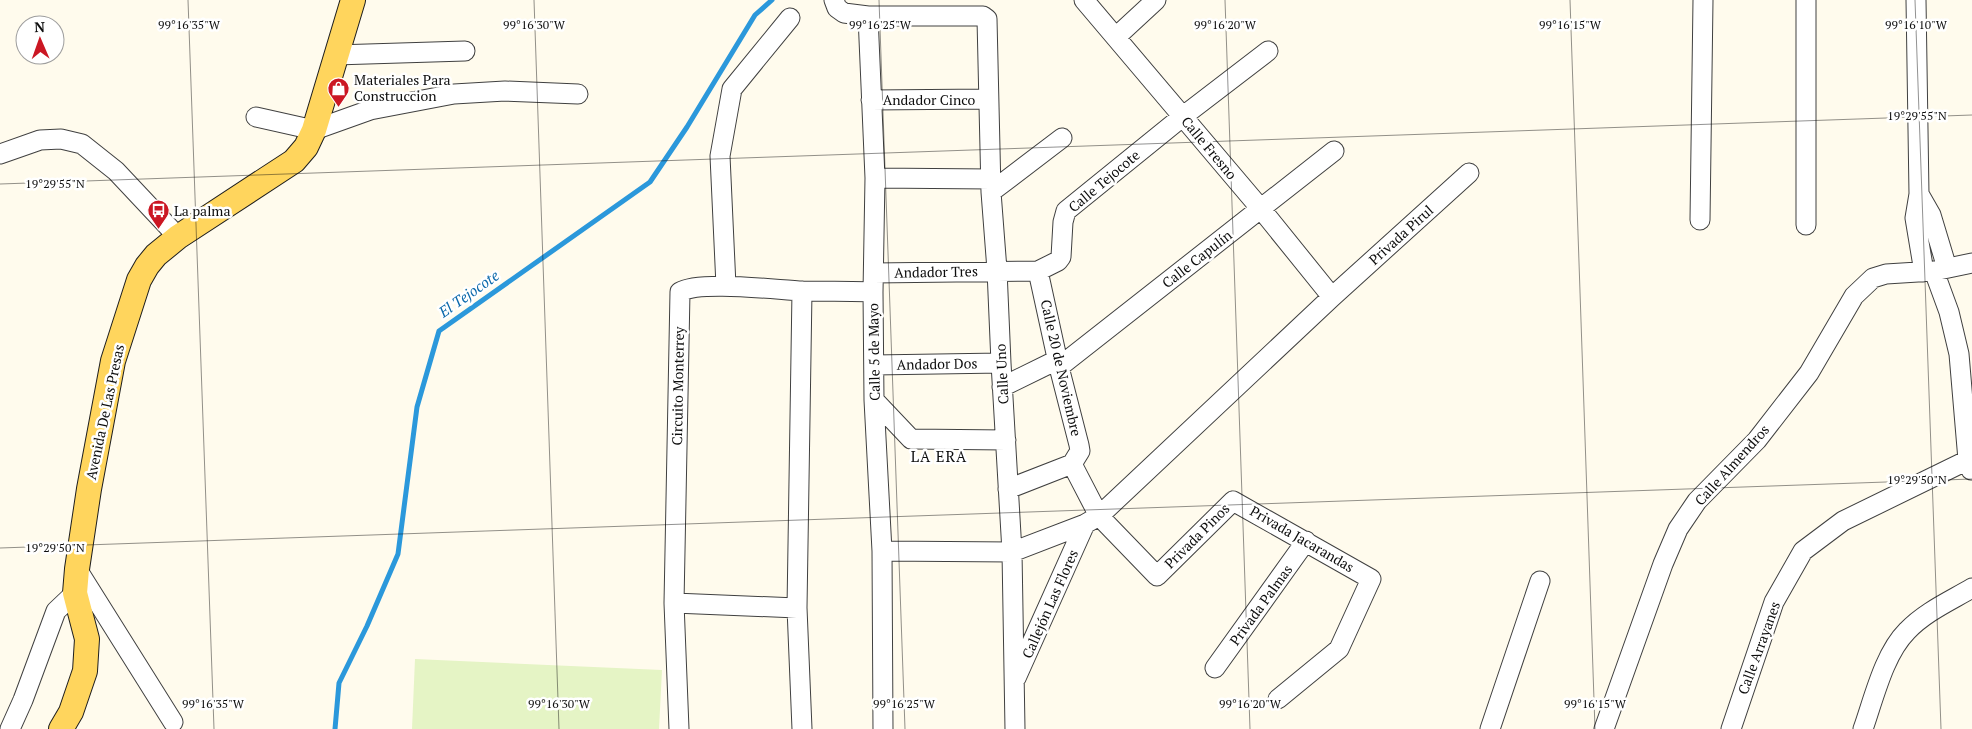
<svg xmlns="http://www.w3.org/2000/svg" width="1972" height="729" font-family="'PT Serif',serif">
  <style>
    .pitch { fill: #e5f4c5 }
    .lines { fill: none; stroke-linecap: round; stroke-linejoin: round }
    .stream { stroke: #2b98db; stroke-width: 5 }
    .minor-casing { stroke: #404040; stroke-width: 21 }
    .major-casing { stroke: #1e1e1e; stroke-width: 26 }
    .minor { stroke: #fff; stroke-width: 19 }
    .major { stroke: #ffd55d; stroke-width: 24 }
    .ticks { fill: none; stroke: #0d0d0d; stroke-width: 1; stroke-opacity: 0.45 }
    .labels { text-anchor: middle; stroke-width: 5; stroke-linejoin: round; paint-order: stroke }
    .poi-label { font-size: 14px; fill: #0d0d0d; stroke: #fff; text-anchor: start }
    .street-label { font-size: 14px; fill: #0d0d0d; stroke: #fff }
    .water-label { font-size: 15px; font-style: italic; fill: #0a68ab; stroke: #fff }
    .neighbourhood-label { font-size: 15px; letter-spacing: 1px; fill: #0d0d0d; stroke: #fff }
    .ticks-label { font-size: 12px; text-anchor: middle; fill: #0d0d0d; stroke: #fff; stroke-width: 5; stroke-linejoin: round; paint-order: stroke }
  </style>
  <rect width="100%" height="100%" fill="#fffbed"/>
  <path class="pitch" d="M 415,659 L 662,670 L 659,729 L 412,729 Z"/>
  <g class="lines">
    <path class="stream" d="M 335,729 L 339,683 L 367,626 L 398,554 L 417,407 L 439,331 L 650,182 L 687,127 L 755,15 L 772,0"/>
    <defs>
      <path id="minor" d="M 834,0 L 837,8 L 844,13 L 868,16 L 983,16 L 987,19 L 991,192 L 997,270 L 1001,363 L 1012,552 L 1015,729
        M 1084,0 L 1261,209 L 1332,297
        M 1806,0 L 1806,225
        M 1916,0 L 1919,194 L 1915,218 L 1924,272
        M 868,16 L 875,178 L 873,292 L 874,400 L 882,551 L 883,729
        M 1116,37 L 1156,0
        M 335,55 L 465,51
        M 871,100 L 988,99
        M 256,117 L 314,130 L 370,110 L 454,94 L 505,91 L 578,94
        M 0,154 L 40,140 L 61,139 L 82,144 L 116,171 L 178,237
        M 875,178 L 991,179
        M 991,192 L 1062,138
        M 1919,194 L 1931,215 L 1947,268
        M 1700,220 L 1703,0
        M 1038,271 L 1059,367 L 1079,445 L 1080,451 L 1072,464
        M 1934,271 L 1949,312 L 1959,354 L 1968,460 L 1971,470
        M 874,273 L 1038,271 L 1058,261 L 1061,257 L 1063,222 L 1066,211 L 1182,117 L 1268,51
        M 726,286 L 720,156 L 732,89 L 790,18
        M 802,291 L 797,608 L 802,729
        M 874,365 L 1001,363
        M 1059,367 L 1334,151
        M 1002,387 L 1057,360
        M 874,400 L 911,439 L 1006,440
        M 1072,464 L 1099,516 L 1157,576 L 1233,501 L 1371,579 L 1339,649 L 1278,699
        M 1008,489 L 1072,464
        M 882,551 L 1012,552 L 1085,524 L 1099,516 L 1332,297 L 1469,173
        M 77,569 L 173,722
        M 674,603 L 797,608
        M 1215,668 L 1306,541
        M 1016,678 L 1085,524
        M 10,729 L 23,700 L 56,611 L 75,593
        M 679,729 L 674,603 L 680,292 C 699,280 777,290 803,291 C 826,291 849,291 873,292
        M 1490,729 L 1540,581
        M 1604,729 L 1663,564 L 1678,529 L 1697,501 L 1757,440 L 1809,373 L 1854,296 L 1873,278 L 1886,274 L 1934,271 L 1972,263
        M 1731,729 L 1774,602 L 1803,551 L 1843,521 L 1968,460
        M 1863,729 C 1874,698 1884,654 1907,631 C 1925,612 1950,601 1972,588"/>
      <path id="major" d="M 61,729 L 71,712 L 85,671 L 87,639 L 75,593 L 77,569 L 89,489 L 113,361 L 139,280 L 147,266 L 156,255 L 178,237 L 294,161 L 306,147 L 314,130 L 353,0"/>
    </defs>
    <use href="#minor" class="minor-casing"/>
    <use href="#major" class="major-casing"/>
    <use href="#minor" class="minor"/>
    <use href="#major" class="major"/>
  </g>
  <path class="ticks" d="M 188,0 L 214,729M 534,0 L 559,729M 879,0 L 905,729M 1225,0 L 1250,729M 1570,0 L 1595,729M 1915,0 L 1941,729M 0,184 L 1972,115M 0,548 L 1972,479"/>
  <defs>
    <symbol id="shop-pin" viewBox="-11 -11 22 30"><path d="M0 17L-7.5 6A9.5 9.5 0 1 1 7.5 6Z" fill="#cb1723" stroke="#fff"/><path d="M-5-2.5h2.3a2.7 3.5 0 0 1 5.4 0H5L5.5 6h-11ZM-1.5-2.5h3a1.5 2.3 0 0 0-3 0Z" fill="#fff"/></symbol>
    <symbol id="bus-pin" viewBox="-11 -11 22 30"><path d="M0 17L-7.5 6A9.5 9.5 0 1 1 7.5 6Z" fill="#cb1723" stroke="#fff"/><path d="M-5-6H5V4H4V6H2V4H-2V6H-4V4H-5ZM-3.5-4V0h7V-4ZM-3.5 1.2v1.5H-2V1.2ZM2 1.2v1.5H3.5V1.2Z" fill="#fff"/></symbol>
  </defs>
  <g fill-rule="evenodd">
    <use href="#shop-pin" x="326" y="76" width="25" height="34"/>
    <use href="#bus-pin" x="146" y="198" width="25" height="34"/>
  </g>
  <g class="labels">
    <g class="poi-label">
      <text x="354" y="85">Materiales Para<tspan x="354" dy="16">Construccion</tspan></text>
      <text x="174" y="216">La palma</text>
    </g>
    <g class="street-label">
      <text x="929" y="105">Andador Cinco</text>
      <text transform="translate(1209 148) rotate(50)" y="5">Calle Fresno</text>
      <text transform="translate(1104 181) rotate(-40)" y="5">Calle Tejocote</text>
      <text transform="translate(1401 235) rotate(-42)" y="5">Privada Pirul</text>
      <text transform="translate(1197 259) rotate(-38)" y="5">Calle Capulín</text>
      <text transform="translate(936 272) rotate(-1)" y="5">Andador Tres</text>
      <text transform="translate(874 352) rotate(-91)" y="5">Calle 5 de Mayo</text>
      <text transform="translate(937 364) rotate(-1)" y="5">Andador Dos</text>
      <text transform="translate(1061 368) rotate(77)" y="5">Calle 20 de Noviembre</text>
      <text transform="translate(1002 374) rotate(-93)" y="5">Calle Uno</text>
      <text transform="translate(678 386) rotate(-89)" y="5">Circuito Monterrey</text>
      <text transform="translate(105 412) rotate(-78)" y="5">Avenida De Las Presas</text>
      <text transform="translate(1732 465) rotate(-48)" y="5">Calle Almendros</text>
      <text transform="translate(1197 536) rotate(-45)" y="5">Privada Pinos</text>
      <text transform="translate(1302 539) rotate(30)" y="5">Privada Jacarandas</text>
      <text transform="translate(1050 604) rotate(-66)" y="5">Callejón Las Flores</text>
      <text transform="translate(1261 605) rotate(-54)" y="5">Privada Palmas</text>
      <text transform="translate(1759 648) rotate(-70)" y="5">Calle Arrayanes</text>
    </g>
    <g class="water-label">
      <text transform="translate(469 294) rotate(-35)" y="5">El Tejocote</text>
    </g>
    <g class="neighbourhood-label">
      <text x="939" y="462">LA ERA</text>
    </g>
  </g>
  <g class="ticks-label">
    <text x="189" y="29">99°16'35"W</text>
    <text x="534" y="29">99°16'30"W</text>
    <text x="880" y="29">99°16'25"W</text>
    <text x="1225" y="29">99°16'20"W</text>
    <text x="1570" y="29">99°16'15"W</text>
    <text x="1916" y="29">99°16'10"W</text>
    <text x="1917" y="120">19°29'55"N</text>
    <text x="55" y="188">19°29'55"N</text>
    <text x="1917" y="484">19°29'50"N</text>
    <text x="55" y="552">19°29'50"N</text>
    <text x="213" y="708">99°16'35"W</text>
    <text x="559" y="708">99°16'30"W</text>
    <text x="904" y="708">99°16'25"W</text>
    <text x="1250" y="708">99°16'20"W</text>
    <text x="1595" y="708">99°16'15"W</text>
  </g>
  <g transform="translate(40 40) rotate(358)"><circle r="24" fill="#ffffff" stroke="#9e9e9e"/>
  <path d="M0-4L9 19L0 12L-9 19Z" fill="#cb1723"/>
  <text y="-8" font-size="14" font-weight="bold" text-anchor="middle" fill="#0d0d0d">N</text>
  </g>
</svg>
